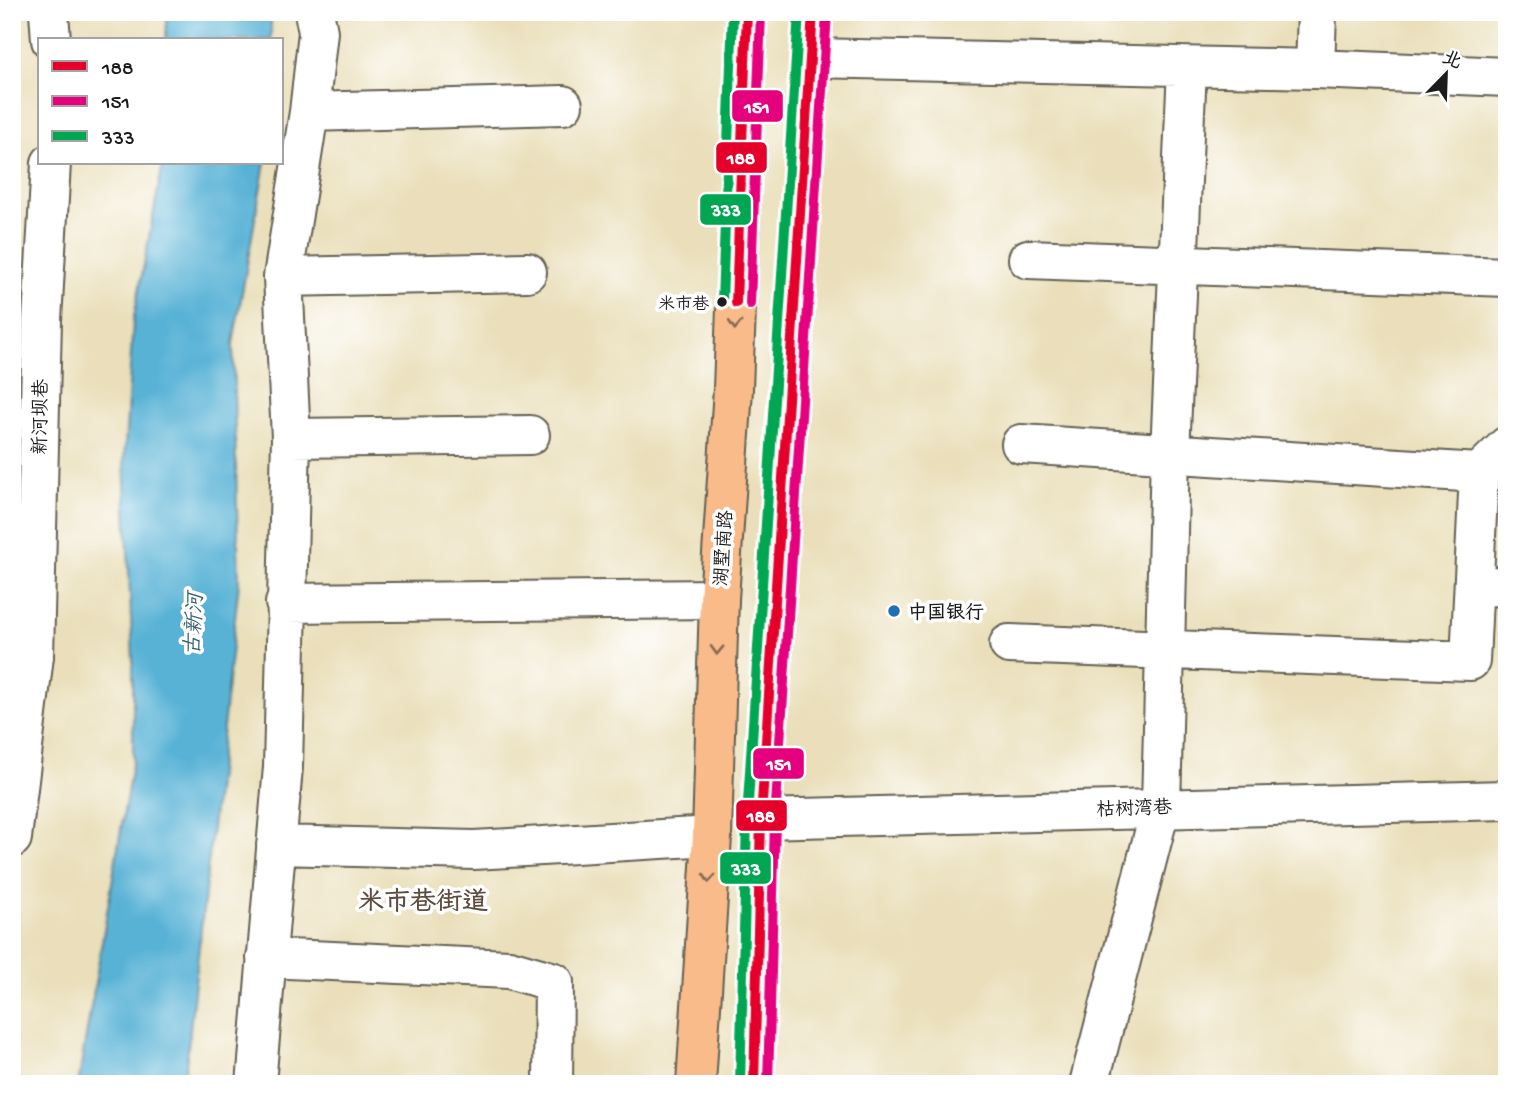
<svg xmlns="http://www.w3.org/2000/svg" width="1519" height="1096" font-family="'Gochi Hand','LXGW WenKai TC',sans-serif">
  <style>
    .water { fill: #59b2d6; stroke: #3a6779; stroke-width: 2 }
    .lines { fill: none; stroke-linecap: round; stroke-linejoin: round }
    .minor-casing { stroke: #646053; stroke-width: 42 }
    .major-casing { stroke: #646053; stroke-width: 42 }
    .minor { stroke: #fff; stroke-width: 38 }
    .major { stroke: #fabb8b; stroke-width: 38 }
    .bus-1-casing { stroke: #fff; stroke-width: 16 }
    .bus-2-casing { stroke: #fff; stroke-width: 16 }
    .bus-3-casing { stroke: #fff; stroke-width: 16 }
    .bus-1 { stroke: #e4002b; stroke-width: 10 }
    .bus-2 { stroke: #e5007d; stroke-width: 10 }
    .bus-3 { stroke: #00a651; stroke-width: 10 }
    .oneway { stroke: #8b6c54 }
    .bus-dot { fill: #1c1c1c; stroke: #fff; stroke-width: 2.5 }
    .poi-dot { fill: #1f6fb2; stroke: #fff; stroke-width: 2.5 }
    .labels { text-anchor: middle; stroke-width: 7; stroke-linejoin: round; paint-order: stroke }
    .bus-label { font-size: 17px; fill: #1c1c1c; stroke: #fff; text-anchor: end }
    .street-label { font-size: 19px; fill: #1c1c1c; stroke: #fff }
    .poi-label { font-size: 19px; font-weight: bold; fill: #1c1c1c; stroke: #fff; text-anchor: start }
    .water-label { font-size: 21px; font-style: italic; fill: #376070; stroke: #fff }
    .district-label { font-size: 26px; font-weight: bold; fill: #5f4a3f; stroke: #fff }
    .line-badge { stroke: #fff; stroke-width: 2.5 }
    .badge-label { font-size: 19px; text-anchor: middle; font-weight: bold; fill: #fff }
  </style>
  <rect width="100%" height="100%" fill="#fff"/>
  <filter id="ink" filterUnits="userSpaceOnUse"><feTurbulence type="fractalNoise" baseFrequency=".0143" numOctaves="2"/><feDisplacementMap in="SourceGraphic" scale="14" xChannelSelector="R" yChannelSelector="G"/><feConvolveMatrix kernelMatrix="1 2 1 2 8 2 1 2 1" color-interpolation-filters="sRGB"/></filter>
  <filter id="wash" filterUnits="userSpaceOnUse"><feTurbulence type="fractalNoise" baseFrequency=".00686" numOctaves="4" result="noise"/><feDisplacementMap in="SourceGraphic" scale="28" xChannelSelector="R" yChannelSelector="G"/><feGaussianBlur stdDeviation="1.57" result="paint"/><feColorMatrix in="noise" values="0 0 0 0 0 0 0 0 0 0 0 0 0 0 0 0 0 1.4 0 .05"/><feComposite in="paint" operator="in"/></filter>
  <g filter="url(#wash)">
    <rect width="100%" height="100%" fill="#eadfba"/>
    <path class="water" d="M 167,12 L 271,12 L 271,40 L 166,40 Z
      M 163,163 L 265,163 L 233,344 L 239,582 L 184,1084 L 78,1084 L 133,758 L 133,662 L 124,462 L 133,322 Z"/>
  </g>
  <g filter="url(#ink)">
    <g class="lines">
      <defs>
        <path id="minor" d="M 49,12 L 51,40
          M 812,58 L 1315,69 L 1507,77
          M 1315,69 L 1317,12
          M 309,112 L 563,105
          M 1028,259 L 1507,277
          M 283,277 L 527,272
          M 291,438 L 530,435
          M 1021,444 L 1479,473
          M 1474,585 L 1507,587
          M 285,603 L 719,599
          M 1009,644 L 1470,661 L 1479,473 L 1507,446
          M 761,819 L 1507,800
          M 12,838 L 34,656 L 42,320 L 51,163
          M 276,845 L 474,850 L 712,836
          M 266,958 L 509,969 L 554,982 L 553,1084
          M 256,1084 L 283,767 L 291,438 L 283,277 L 309,112 L 318,32 L 314,12
          M 1089,1084 L 1161,806 L 1170,453 L 1187,67"/>
        <path id="major" d="M 696,1084 L 712,836 L 719,599 L 733,389 L 747,12
          M 754,1084 L 761,819 L 813,12"/>
      </defs>
      <use href="#minor" class="minor-casing"/>
      <use href="#major" class="major-casing"/>
      <use href="#minor" class="minor"/>
      <use href="#major" class="major"/>
      <defs>
        <path id="bus-1" d="M 736,303 L 747,12
          M 754,1084 L 761,819 L 813,12"/>
        <path id="bus-2" d="M 750,304 L 761,13
          M 768,1084 L 775,820 L 827,13"/>
        <path id="bus-3" d="M 722,302 L 733,12
          M 740,1084 L 747,818 L 799,12"/>
      </defs>
      <use href="#bus-1" class="bus-1-casing"/>
      <use href="#bus-2" class="bus-2-casing"/>
      <use href="#bus-3" class="bus-3-casing"/>
      <use href="#bus-1" class="bus-1"/>
      <use href="#bus-2" class="bus-2"/>
      <use href="#bus-3" class="bus-3"/>
    </g>
    <defs><path id="oneway-chevron" d="M-2-3.5L2.5 0L-2 3.5" fill="none" stroke-width="1.6" stroke-linecap="round" stroke-linejoin="round" transform="scale(1.75)"/></defs>
    <g class="oneway">
      <use href="#oneway-chevron" transform="translate(735 325) rotate(92)"/>
      <use href="#oneway-chevron" transform="translate(717 650) rotate(92)"/>
      <use href="#oneway-chevron" transform="translate(709 878) rotate(94)"/>
    </g>
  </g>
  <circle class="bus-dot" cx="722" cy="302" r="6"/>
  <circle class="poi-dot" cx="894" cy="611" r="7"/>
  <g class="labels">
    <g class="bus-label">
      <text x="709" y="309">米市巷</text>
    </g>
    <g class="street-label">
      <text transform="translate(39 417) rotate(-89)" y="7">新河坝巷</text>
      <text transform="translate(722 548) rotate(-86)" y="7">湖墅南路</text>
      <text transform="translate(1134 807) rotate(-2)" y="7">枯树湾巷</text>
    </g>
    <g class="poi-label">
      <text x="908" y="618">中国银行</text>
    </g>
    <g class="water-label">
      <text transform="translate(193 624) rotate(-87)" y="7">古新河</text>
    </g>
    <g class="district-label">
      <text x="423" y="909">米市巷街道</text>
    </g>
  </g>
  <g class="line-badge">
    <rect x="731" y="89" width="53" height="34" rx="7" fill="#e5007d"/>
    <rect x="715" y="141" width="53" height="33" rx="7" fill="#e4002b"/>
    <rect x="699" y="193" width="53" height="33" rx="7" fill="#00a651"/>
    <rect x="752" y="747" width="53" height="33" rx="7" fill="#e5007d"/>
    <rect x="735" y="799" width="53" height="33" rx="7" fill="#e4002b"/>
    <rect x="719" y="851" width="53" height="34" rx="7" fill="#00a651"/>
  </g>
  <g class="badge-label">
    <text x="757" y="113">151</text>
    <text x="741" y="164">188</text>
    <text x="726" y="216">333</text>
    <text x="779" y="770">151</text>
    <text x="761" y="822">188</text>
    <text x="746" y="875">333</text>
  </g>
  <rect width="1519" height="1096" fill="none" stroke="#fff" stroke-width="42"/>
  <rect x="38" y="38" width="245" height="126" fill="#ffffff" stroke="#a4a4a4" stroke-width="2"/>
  <rect x="52" y="61" width="35" height="10" fill="#e4002b" stroke="#a4a4a4" stroke-width="2"/>
  <text x="102" y="74" font-size="21" fill="#1c1c1c">188</text>
  <rect x="52" y="96" width="35" height="10" fill="#e5007d" stroke="#a4a4a4" stroke-width="2"/>
  <text x="102" y="108" font-size="21" fill="#1c1c1c">151</text>
  <rect x="52" y="131" width="35" height="10" fill="#00a651" stroke="#a4a4a4" stroke-width="2"/>
  <text x="102" y="144" font-size="21" fill="#1c1c1c">333</text>
  <g transform="translate(1446 74) rotate(23)" stroke="#ffffff" stroke-width="5" paint-order="stroke">
  <path d="M0-5L12 26L0 18L-12 26Z" fill="#1c1c1c"/>
  <text y="-10" font-size="19" font-weight="bold" text-anchor="middle" fill="#1c1c1c">北</text>
  </g>
</svg>
